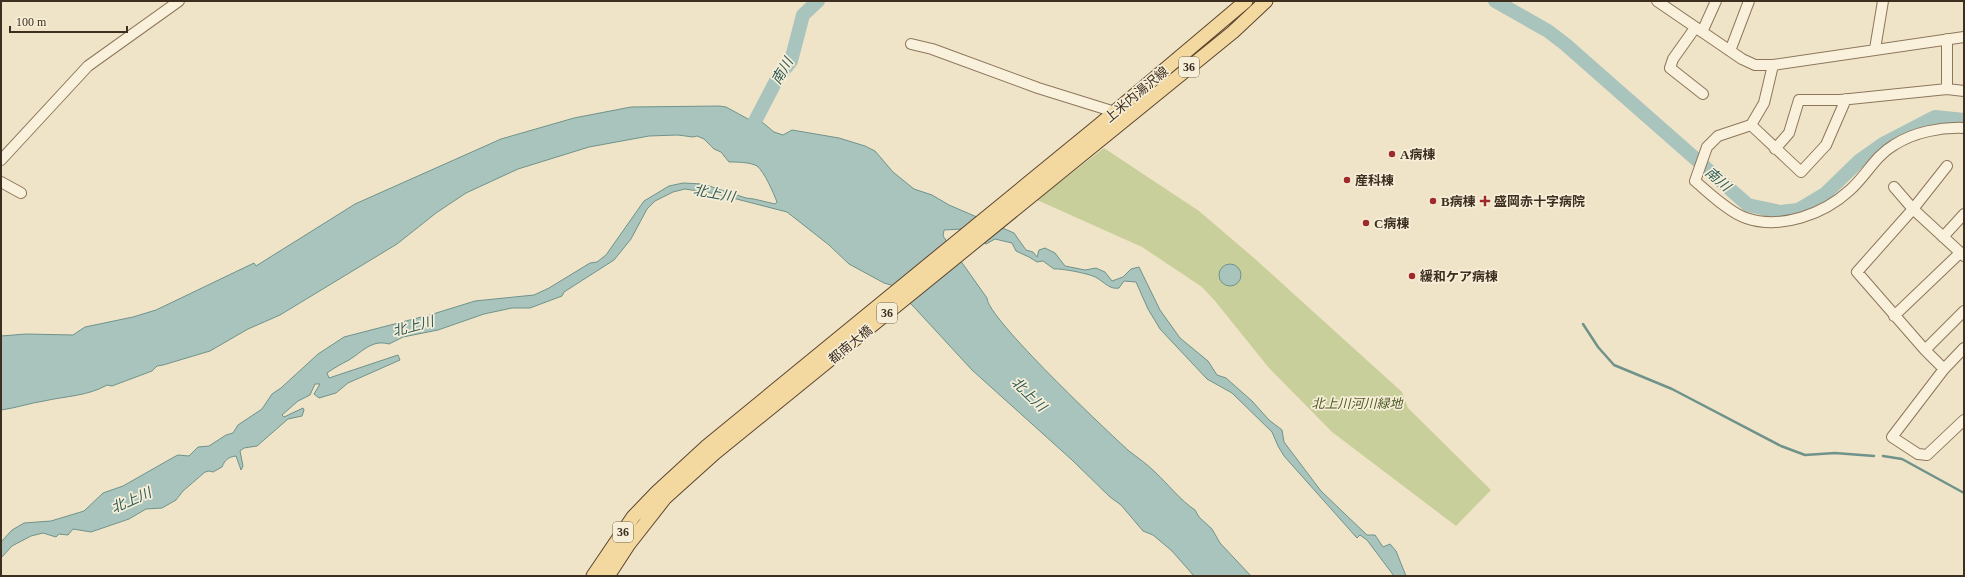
<svg xmlns="http://www.w3.org/2000/svg" width="1965" height="577" font-family="'Times New Roman','Noto Sans JP',serif">
  <style>
    .green { fill: #c9cf9b }
    .water { fill: #a9c4bc; stroke: #6f938a }
    .lines { fill: none; stroke-linecap: round; stroke-linejoin: round }
    .stream { stroke: #6f938a; stroke-width: 2.5 }
    .river { stroke: #a9c4bc; stroke-width: 14 }
    .minor-casing { stroke: #8d765c; stroke-width: 12 }
    .major-casing { stroke: #5b4430; stroke-width: 15 }
    .minor { stroke: #faf1dc; stroke-width: 10 }
    .major { stroke: #f3d9a0; stroke-width: 13 }
    .poi-dot { fill: #9e2a2b; stroke: #f7eed8; stroke-width: 1.5 }
    .labels { text-anchor: middle; stroke-width: 3.5; stroke-linejoin: round; paint-order: stroke }
    .shield { fill: #f7eed8; stroke: #756857; stroke-width: 1 }
    .shield-label { font-size: 12px; font-weight: bold; fill: #3d2e20 }
    .street-label { font-size: 13px; fill: #3d2e20; stroke: #f7eed8 }
    .poi-label { font-size: 13px; font-weight: bold; fill: #3d2e20; stroke: #f7eed8; text-anchor: start }
    .park-label { font-size: 13px; font-style: italic; fill: #4d5a26; stroke: #f7eed8 }
    .water-label { font-size: 14px; font-style: italic; fill: #2f5d5a; stroke: #f7eed8 }
  </style>
  <rect width="100%" height="100%" fill="#f0e4c8"/>
  <path class="green" d="M 1104,148 L 1199,211 L 1254,258 L 1402,392 L 1408,408 L 1491,490 L 1456,526 L 1332,432 L 1269,368 L 1215,301 L 1202,287 L 1142,247 L 1037,200 Z"/>
  <path class="water" d="M 719,106 L 726,107 L 748,119 L 762,122 L 774,132 L 783,135 L 792,130 L 839,138 L 865,146 L 875,151 L 893,172 L 914,189 L 932,195 L 949,205 L 1014,233 L 1026,250 L 1033,252 L 1037,257 L 1039,250 L 1045,248 L 1055,253 L 1065,266 L 1085,270 L 1096,268 L 1105,272 L 1112,281 L 1123,277 L 1131,269 L 1139,267 L 1160,310 L 1180,338 L 1208,361 L 1217,375 L 1226,378 L 1252,401 L 1269,420 L 1282,430 L 1284,442 L 1321,491 L 1367,535 L 1375,535 L 1383,547 L 1390,544 L 1396,551 L 1406,576 L 1394,576 L 1367,540 L 1360,535 L 1357,538 L 1284,456 L 1278,446 L 1272,432 L 1232,393 L 1207,379 L 1160,329 L 1148,309 L 1136,282 L 1124,281 L 1119,288 C 1110,290 1104,282 1097,278 C 1092,274 1060,268 1054,269 L 1043,261 L 1037,262 L 1029,257 L 1016,251 L 1012,243 L 995,239 L 986,244 L 962,229 L 944,230 L 943,236 L 987,298 C 987,318 1108,432 1129,451 C 1138,458 1147,464 1155,472 C 1168,484 1180,500 1195,510 L 1199,517 L 1212,529 L 1220,543 L 1251,576 L 1194,576 L 1172,551 L 1153,535 L 1143,531 L 1121,505 L 1110,497 L 1072,460 L 972,370 L 913,306 L 891,285 L 884,283 L 849,264 L 829,245 L 787,212 L 717,194 L 685,189 L 673,192 L 655,201 L 647,209 L 631,239 L 614,260 L 564,292 L 562,296 L 530,308 L 512,308 L 484,314 L 438,330 L 403,337 L 389,344 C 372,339 362,352 349,360 C 341,364 334,368 327,373 L 329,378 L 398,355 L 400,360 L 348,383 L 336,393 L 319,398 L 314,394 L 320,384 L 315,384 L 310,395 L 298,401 L 282,415 L 284,417 L 303,408 L 304,410 L 302,416 L 288,419 L 257,446 L 244,448 L 240,451 L 243,466 L 241,470 L 236,456 C 228,457 225,460 222,467 L 213,472 L 209,471 L 205,472 L 183,491 L 176,500 L 162,508 L 146,509 L 129,519 L 91,532 L 73,529 L 68,535 L 59,534 L 56,537 L 43,533 L 31,536 L 12,546 L 1,558 L 1,542 L 12,530 L 24,523 L 51,521 L 84,511 L 103,493 L 123,486 L 174,457 L 178,455 L 189,456 L 198,447 L 209,446 L 226,435 L 233,433 L 238,425 L 262,409 L 272,394 L 281,388 L 318,354 L 344,337 L 433,314 L 475,301 L 534,295 L 549,288 L 590,263 L 597,262 L 606,255 L 644,201 L 669,186 L 683,183 L 703,184 L 746,198 L 754,199 L 775,204 L 777,202 C 774,194 764,171 757,166 C 750,162 737,162 729,162 L 721,152 L 714,149 L 704,139 L 697,136 L 693,137 L 678,135 L 649,136 L 589,147 L 518,169 L 466,193 L 436,213 L 397,244 L 280,315 L 248,329 L 210,351 L 163,365 L 157,366 L 152,371 L 112,386 L 107,385 C 88,396 66,396 44,401 C 30,403 16,408 1,410 L 1,336 L 26,334 L 73,335 L 85,327 L 133,317 L 156,310 L 254,263 L 256,266 L 355,204 L 501,139 L 574,118 L 631,107 Z
    M1219 275a11 11 0 1 1 22 0a11 11 0 1 1-22 0Z"/>
  <g class="lines">
    <path class="stream" d="M 1583,324 L 1598,347 L 1614,365 L 1672,389 L 1781,446 L 1805,455 L 1835,453 L 1874,456
      M 1883,456 L 1902,459 L 1964,493"/>
    <path class="river" d="M 1495,1 L 1548,31 L 1565,44 L 1748,205 L 1780,212 L 1798,210 L 1825,194 L 1859,161 L 1883,144 L 1935,117 L 1964,120
      M 744,134 L 753,125 L 777,79 L 791,61 L 803,15 L 818,1"/>
    <defs>
      <path id="minor" d="M 1657,1 L 1742,59 L 1755,65 L 1773,65 L 1964,37
        M 1695,28 L 1673,59 L 1670,68 L 1703,94
        M 1702,32 L 1716,1
        M 1947,39 L 1947,89
        M 911,44 L 932,49 L 1038,88 L 1115,112
        M 1875,49 L 1883,1
        M 1730,51 L 1749,1
        M 1773,65 L 1764,103 L 1751,125 L 1718,136 L 1707,147 L 1695,181 C 1708,192 1730,213 1746,218 C 1781,230 1824,214 1850,190 C 1866,176 1875,156 1894,145 C 1914,132 1941,127 1964,128
        M 1751,125 L 1801,172 L 1826,145 L 1846,99
        M 1775,149 L 1789,133 L 1799,100 L 1840,100 L 1947,89 L 1964,91
        M 1,160 L 88,66 L 179,1
        M 1,182 L 21,193
        M 1894,187 L 1913,209 L 1947,166
        M 1943,237 L 1964,214
        M 1964,256 L 1913,209 L 1857,272 L 1925,350 L 1944,369 L 1892,437 L 1918,454 L 1927,455 L 1964,420
        M 1894,316 L 1960,253
        M 1925,350 L 1964,311
        M 1944,369 L 1964,348"/>
      <path id="major" d="M 593,576 L 633,517 L 657,492 L 707,446 L 1099,125 L 1246,1
        M 608,576 L 629,544 L 665,498 L 715,453 L 1233,32 L 1266,1"/>
    </defs>
    <use href="#minor" class="minor-casing"/>
    <use href="#major" class="major-casing"/>
    <use href="#minor" class="minor"/>
    <use href="#major" class="major"/>
  </g>
  <g class="poi-dot">
    <circle cx="1392" cy="154" r="4"/>
    <circle cx="1347" cy="180" r="4"/>
    <circle cx="1433" cy="201" r="4"/>
    <path d="M1483 195h4v4h4v4h-4v4h-4v-4h-4v-4h4z"/>
    <circle cx="1366" cy="223" r="4"/>
    <circle cx="1412" cy="276" r="4"/>
  </g>
  <g class="labels">
    <g class="shield">
      <rect x="1179" y="57" width="20" height="20" rx="3"/>
      <rect x="877" y="303" width="20" height="20" rx="3"/>
      <rect x="613" y="522" width="20" height="20" rx="3"/>
    </g>
    <g class="shield-label">
      <text x="1189" y="71">36</text>
      <text x="887" y="317">36</text>
      <text x="623" y="536">36</text>
    </g>
    <g class="street-label">
      <text transform="translate(1136 94) rotate(-40)" y="5">上米内湯沢線</text>
      <text transform="translate(850 344) rotate(-39)" y="5">都南大橋</text>
    </g>
    <g class="poi-label">
      <text x="1400" y="159">A病棟</text>
      <text x="1355" y="185">産科棟</text>
      <text x="1441" y="206">B病棟</text>
      <text x="1494" y="206">盛岡赤十字病院</text>
      <text x="1374" y="228">C病棟</text>
      <text x="1420" y="281">緩和ケア病棟</text>
    </g>
    <g class="park-label">
      <text x="1357" y="408">北上川河川緑地</text>
    </g>
    <g class="water-label">
      <text transform="translate(782 71) rotate(-60)" y="5">南川</text>
      <text transform="translate(1718 179) rotate(41)" y="5">南川</text>
      <text transform="translate(714 193) rotate(10)" y="5">北上川</text>
      <text transform="translate(413 326) rotate(-15)" y="5">北上川</text>
      <text transform="translate(1029 394) rotate(44)" y="5">北上川</text>
      <text transform="translate(131 500) rotate(-24)" y="5">北上川</text>
    </g>
  </g>
  <rect width="1965" height="577" fill="none" stroke="#3d2e20" stroke-width="4"/>
  <path d="M10 26v6h117v-6" fill="none" stroke="#3d2e20" stroke-width="2"/>
  <text x="16" y="26" font-size="12" fill="#3d2e20" stroke="#f7eed8" stroke-width="3" paint-order="stroke">100 m</text>
</svg>
